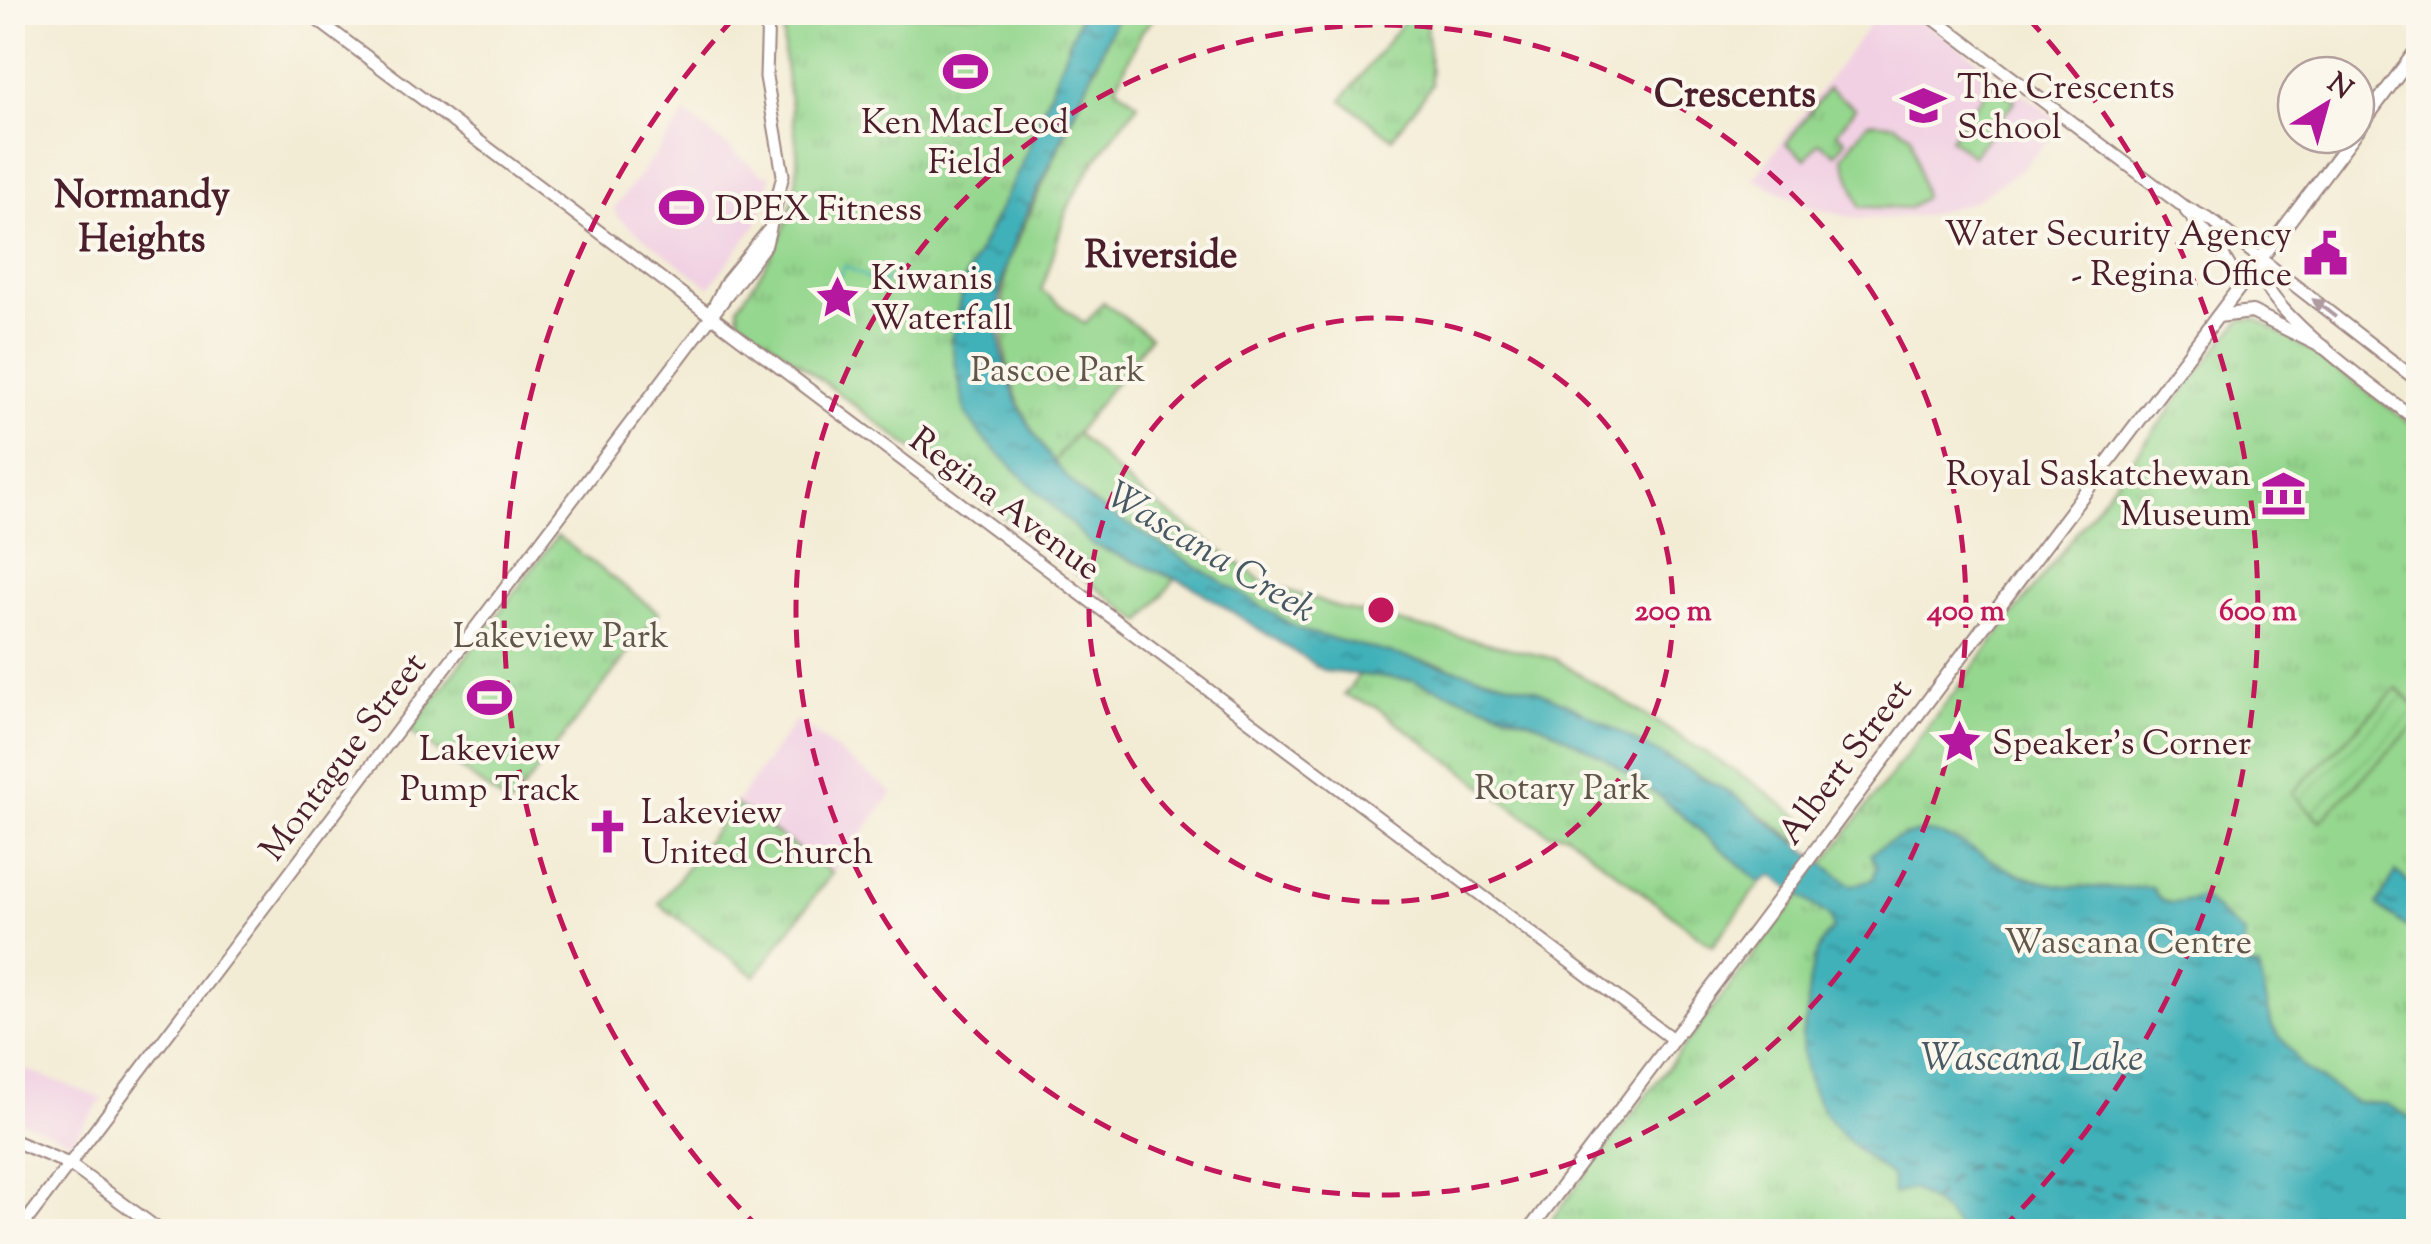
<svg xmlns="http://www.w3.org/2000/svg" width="2431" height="1244" font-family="'Sorts Mill Goudy',serif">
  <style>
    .built { fill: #f1d0e3 }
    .grass { fill: #95d78f; stroke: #707b5d; stroke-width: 2.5 }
    .park { fill: url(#park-tufts); stroke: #707b5d; stroke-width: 2.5 }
    .garden { fill: url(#garden-furrows); stroke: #707b5d; stroke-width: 2.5 }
    .water { fill: url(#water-ripples); stroke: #456872; stroke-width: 2.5 }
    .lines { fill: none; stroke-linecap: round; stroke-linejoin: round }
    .stream { stroke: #40b1b9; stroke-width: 2.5 }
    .ferry { stroke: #465964; stroke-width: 2.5; stroke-dasharray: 12 10; stroke-linecap: butt }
    .secondary-casing { stroke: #9e8680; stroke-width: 15 }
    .primary-casing { stroke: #9e8680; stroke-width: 16 }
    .secondary { stroke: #fff; stroke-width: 11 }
    .primary { stroke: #fff; stroke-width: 12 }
    .oneway { fill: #ae9aa0 }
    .ring { fill: none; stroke: #c2185b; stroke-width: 5; stroke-dasharray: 18 12 }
    .labels { text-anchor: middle; stroke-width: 8; stroke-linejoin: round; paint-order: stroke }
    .poi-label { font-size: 35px; fill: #4a1f2b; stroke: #fbf7ec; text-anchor: start }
    .park-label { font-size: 35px; fill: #605649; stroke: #fbf7ec }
    .street-label { font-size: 35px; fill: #4a1f2b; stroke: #fbf7ec }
    .neighbourhood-label { font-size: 38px; font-weight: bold; fill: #4a1f2b; stroke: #fbf7ec }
    .water-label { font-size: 38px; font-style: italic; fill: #465964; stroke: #fbf7ec }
    .centre { fill: #c2185b; stroke: #fbf7ec; stroke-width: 5 }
    .ring-label { font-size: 30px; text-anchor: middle; font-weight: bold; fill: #c2185b; stroke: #fbf7ec; stroke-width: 8; stroke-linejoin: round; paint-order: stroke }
  </style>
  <defs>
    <pattern id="park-tufts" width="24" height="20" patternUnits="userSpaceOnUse" patternTransform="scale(2.5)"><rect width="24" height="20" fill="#95d78f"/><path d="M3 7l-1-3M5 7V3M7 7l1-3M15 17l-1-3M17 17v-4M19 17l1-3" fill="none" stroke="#82b87c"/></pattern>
    <pattern id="garden-furrows" width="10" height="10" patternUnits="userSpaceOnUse" patternTransform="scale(2.5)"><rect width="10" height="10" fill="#95d78f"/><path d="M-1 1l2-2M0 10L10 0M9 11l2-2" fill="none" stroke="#82b87c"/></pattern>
    <pattern id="water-ripples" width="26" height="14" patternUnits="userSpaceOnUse" patternTransform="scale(2.5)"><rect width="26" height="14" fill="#40b1b9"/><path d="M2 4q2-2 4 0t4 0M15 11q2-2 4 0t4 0" fill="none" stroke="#388f97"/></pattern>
  </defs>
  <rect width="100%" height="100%" fill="#fbf7ec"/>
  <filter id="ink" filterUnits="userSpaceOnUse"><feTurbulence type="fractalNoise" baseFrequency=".01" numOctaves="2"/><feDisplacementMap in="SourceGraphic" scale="20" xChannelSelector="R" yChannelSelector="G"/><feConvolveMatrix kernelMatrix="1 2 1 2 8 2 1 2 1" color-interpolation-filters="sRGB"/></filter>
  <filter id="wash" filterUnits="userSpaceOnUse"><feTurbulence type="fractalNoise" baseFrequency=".0048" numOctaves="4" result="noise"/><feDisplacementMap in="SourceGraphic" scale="40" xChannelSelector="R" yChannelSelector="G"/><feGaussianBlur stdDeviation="2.25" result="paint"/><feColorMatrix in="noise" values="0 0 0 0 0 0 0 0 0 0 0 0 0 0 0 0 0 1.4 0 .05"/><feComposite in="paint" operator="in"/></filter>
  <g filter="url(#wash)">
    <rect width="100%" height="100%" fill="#f3ecd5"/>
    <path class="built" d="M 1878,13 L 1913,13 L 2064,124 L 2021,169 L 1974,201 L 1922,216 L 1859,219 L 1810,207 L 1754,179 Z
      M 686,114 L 763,175 L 770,174 L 766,200 L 756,225 L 709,287 L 617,217 L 614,209 Z
      M 796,720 L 893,793 L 832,873 L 735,804 Z
      M 12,1064 L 67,1085 L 103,1099 L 71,1141 L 13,1118 Z"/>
    <path class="grass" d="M 1992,83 L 2015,100 L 1973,156 L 1950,139 Z
      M 1868,122 L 1895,124 L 1911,135 L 1924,196 L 1910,208 L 1860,207 L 1843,157 Z
      M 1076,433 L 1134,488 L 1265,583 L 1343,609 L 1555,659 L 1754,783 L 1803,820 L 1805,831 L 1799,842 L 1734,795 L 1668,758 L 1443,665 L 1333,642 L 1302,631 L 1128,527 L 1090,501 L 1053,463 Z"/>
    <path class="park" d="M 786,13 L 1081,13 L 1021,166 L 964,281 L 951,342 L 966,414 L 1091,544 L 1175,579 L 1142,622 L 739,318 L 738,306 C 772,260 801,209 797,150 C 793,102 778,61 786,13 Z
      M 1119,13 L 1158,13 L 1142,31 L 1116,86 L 1138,104 C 1112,139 1081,174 1065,215 C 1056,240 1052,265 1041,290 L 1085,324 L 1103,302 L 1150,337 L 1053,463 C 1007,401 995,340 1007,264 Z
      M 1410,13 L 1425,13 L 1432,85 L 1392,138 L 1342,100 Z
      M 1828,88 L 1855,108 L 1837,133 L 1846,140 L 1836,154 L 1819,142 L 1806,159 L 1786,144 Z
      M 2256,319 L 2316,354 L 2418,429 L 2418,1231 L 1542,1232 L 2222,342 L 2241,320 Z
      M 557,536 L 659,613 L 510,806 L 410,731 Z
      M 1360,674 L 1412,680 L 1543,725 L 1603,757 L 1662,798 L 1761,883 L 1712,946 L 1566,834 L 1548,833 L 1376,707 L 1344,695 Z
      M 735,804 L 832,873 L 755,976 L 659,904 Z"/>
    <path class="garden" d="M 2397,688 L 2418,709 L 2418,722 L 2320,821 L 2292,793 Z"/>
    <path class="water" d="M 1081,13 L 1119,13 C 1096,61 1075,110 1053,158 C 1038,192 1018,227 1007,263 C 979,354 1026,441 1090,501 L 1302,631 L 1534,689 L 1576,708 L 1734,795 L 1852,886 L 1873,879 L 1877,867 L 1871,854 C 1939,801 1974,863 2036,880 C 2073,891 2115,887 2153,888 C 2162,911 2182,902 2201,897 L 2245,935 L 2241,965 L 2259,968 L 2272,1026 L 2304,1068 L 2355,1102 L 2386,1104 L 2418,1122 L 2418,1231 L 1961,1231 L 1940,1208 L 1912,1189 L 1893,1194 L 1891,1176 C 1842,1139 1802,1104 1802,1038 C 1802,1027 1808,1018 1808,1008 C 1807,984 1814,945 1833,929 L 1830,917 L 1772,875 L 1761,883 L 1662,798 L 1603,757 L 1543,725 L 1412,680 L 1324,671 L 1189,584 L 1091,544 L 981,436 L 966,414 L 951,341 L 964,281 L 1021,166 Z
      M 2396,872 L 2418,889 L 2418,911 L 2407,927 L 2377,905 Z"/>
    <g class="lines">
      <path class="stream" d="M 837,281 L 845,266 L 878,284 L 902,273
        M 1096,364 L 1100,367"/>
      <path class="ferry" d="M 1932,1202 L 1958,1171 L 1977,1163 L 2288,1232"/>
    </g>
  </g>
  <g filter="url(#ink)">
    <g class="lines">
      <defs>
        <path id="secondary" d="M 307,12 L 1671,1038
          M 1925,12 L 2180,204 L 2212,221 L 2418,381
          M 2186,211 L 2217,245 L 2241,286
          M 2261,259 C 2262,266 2262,277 2265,283 C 2282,322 2382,394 2418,421
          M 712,310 L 727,281 L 767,232
          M 12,1140 L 69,1164 L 162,1232
          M 18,1232 L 766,244 L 783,175 L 766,77 L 768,12"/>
        <path id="primary" d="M 2356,132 L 2418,48
          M 2218,316 L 2252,312 L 2325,348
          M 1528,1232 L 2354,135"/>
      </defs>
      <use href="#secondary" class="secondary-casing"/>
      <use href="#primary" class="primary-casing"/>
      <use href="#secondary" class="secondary"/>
      <use href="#primary" class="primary"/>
    </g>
    <defs><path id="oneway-solid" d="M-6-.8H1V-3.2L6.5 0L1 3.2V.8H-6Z" transform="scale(2.5)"/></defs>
    <use class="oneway" href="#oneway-solid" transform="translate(2324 308) rotate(-142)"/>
  </g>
  <g class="ring">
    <circle cx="1381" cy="610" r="292"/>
    <circle cx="1381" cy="610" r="585"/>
    <path d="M761 1230A877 877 0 0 1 734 18M2028 18A877 877 0 0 1 2001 1230"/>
  </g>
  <defs>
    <symbol id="stadium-bare" viewBox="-9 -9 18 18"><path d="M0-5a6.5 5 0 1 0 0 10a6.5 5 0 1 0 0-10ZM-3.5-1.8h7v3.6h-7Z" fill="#b5179e" stroke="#fbf7ec" stroke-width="2.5" paint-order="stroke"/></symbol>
    <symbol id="school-bare" viewBox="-9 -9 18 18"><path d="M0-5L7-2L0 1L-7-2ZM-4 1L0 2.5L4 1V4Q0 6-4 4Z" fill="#b5179e" stroke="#fbf7ec" stroke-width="2.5" paint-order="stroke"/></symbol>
    <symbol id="civic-bare" viewBox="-9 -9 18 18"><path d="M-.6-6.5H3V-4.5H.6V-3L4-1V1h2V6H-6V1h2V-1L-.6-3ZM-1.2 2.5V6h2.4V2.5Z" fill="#b5179e" stroke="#fbf7ec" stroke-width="2.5" paint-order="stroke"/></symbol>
    <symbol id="sight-bare" viewBox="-9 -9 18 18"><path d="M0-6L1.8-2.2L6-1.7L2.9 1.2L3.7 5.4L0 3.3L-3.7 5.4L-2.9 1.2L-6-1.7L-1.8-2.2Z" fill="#b5179e" stroke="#fbf7ec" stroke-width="2.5" paint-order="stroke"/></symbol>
    <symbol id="museum-bare" viewBox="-9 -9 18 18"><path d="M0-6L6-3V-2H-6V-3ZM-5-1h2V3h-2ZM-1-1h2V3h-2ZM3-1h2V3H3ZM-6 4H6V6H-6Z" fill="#b5179e" stroke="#fbf7ec" stroke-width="2.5" paint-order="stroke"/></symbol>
    <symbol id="church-bare" viewBox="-9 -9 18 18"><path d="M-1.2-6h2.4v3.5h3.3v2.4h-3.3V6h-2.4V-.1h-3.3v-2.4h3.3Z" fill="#b5179e" stroke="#fbf7ec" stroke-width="2.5" paint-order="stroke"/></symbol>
  </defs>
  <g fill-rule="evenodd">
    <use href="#stadium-bare" x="934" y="40" width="63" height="63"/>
    <use href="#school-bare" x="1892" y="74" width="63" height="63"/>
    <use href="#stadium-bare" x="650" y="176" width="63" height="63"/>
    <use href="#civic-bare" x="2294" y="222" width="63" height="63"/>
    <use href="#sight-bare" x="806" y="266" width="63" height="63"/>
    <use href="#museum-bare" x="2252" y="462" width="63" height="63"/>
    <use href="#stadium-bare" x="458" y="666" width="63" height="63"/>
    <use href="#sight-bare" x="1928" y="710" width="63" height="63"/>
    <use href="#church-bare" x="576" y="800" width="63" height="63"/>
  </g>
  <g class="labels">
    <g class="poi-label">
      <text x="1957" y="98">The Crescents<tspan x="1957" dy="40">School</tspan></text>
      <text x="965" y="133" text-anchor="middle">Ken MacLeod<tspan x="965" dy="40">Field</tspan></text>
      <text x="715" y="220">DPEX Fitness</text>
      <text x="2292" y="245" text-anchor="end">Water Security Agency<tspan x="2292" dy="40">- Regina Office</tspan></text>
      <text x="871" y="289">Kiwanis<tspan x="871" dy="40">Waterfall</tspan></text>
      <text x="2251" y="485" text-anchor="end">Royal Saskatchewan<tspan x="2251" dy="40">Museum</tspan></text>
      <text x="1992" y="754">Speaker's Corner</text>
      <text x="490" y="760" text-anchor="middle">Lakeview<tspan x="490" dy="40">Pump Track</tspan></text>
      <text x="641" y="823">Lakeview<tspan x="641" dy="40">United Church</tspan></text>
    </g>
    <g class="park-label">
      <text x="1058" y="381">Pascoe Park</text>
      <text x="561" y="647">Lakeview Park</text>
      <text x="1562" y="799">Rotary Park</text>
      <text x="2128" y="953">Wascana Centre</text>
    </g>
    <g class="street-label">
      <text transform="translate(1006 503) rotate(37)" y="12">Regina Avenue</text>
      <text transform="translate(342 756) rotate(-53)" y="12">Montague Street</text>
      <text transform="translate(1844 761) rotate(-53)" y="12">Albert Street</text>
    </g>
    <g class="neighbourhood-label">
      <text x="1735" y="106">Crescents</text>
      <text x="142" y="207">Normandy<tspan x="142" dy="44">Heights</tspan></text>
      <text x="1161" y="267">Riverside</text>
    </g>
    <g class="water-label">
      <text transform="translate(1212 551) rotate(31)" y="13">Wascana Creek</text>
      <text x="2032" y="1070">Wascana Lake</text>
    </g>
  </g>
  <circle cx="1381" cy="610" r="15" class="centre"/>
  <g class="ring-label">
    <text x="1673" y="620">200 m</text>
    <text x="1966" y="620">400 m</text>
    <text x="2258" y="620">600 m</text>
  </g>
  <rect width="2431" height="1244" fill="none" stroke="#fbf7ec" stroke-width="50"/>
  <g transform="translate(2326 105) rotate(37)"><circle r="48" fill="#fbf7ec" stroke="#b4a19f" stroke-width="2.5"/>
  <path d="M0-8L18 38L0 25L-18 38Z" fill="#b5179e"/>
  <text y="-15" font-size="28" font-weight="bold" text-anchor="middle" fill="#4a1f2b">N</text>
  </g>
</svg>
